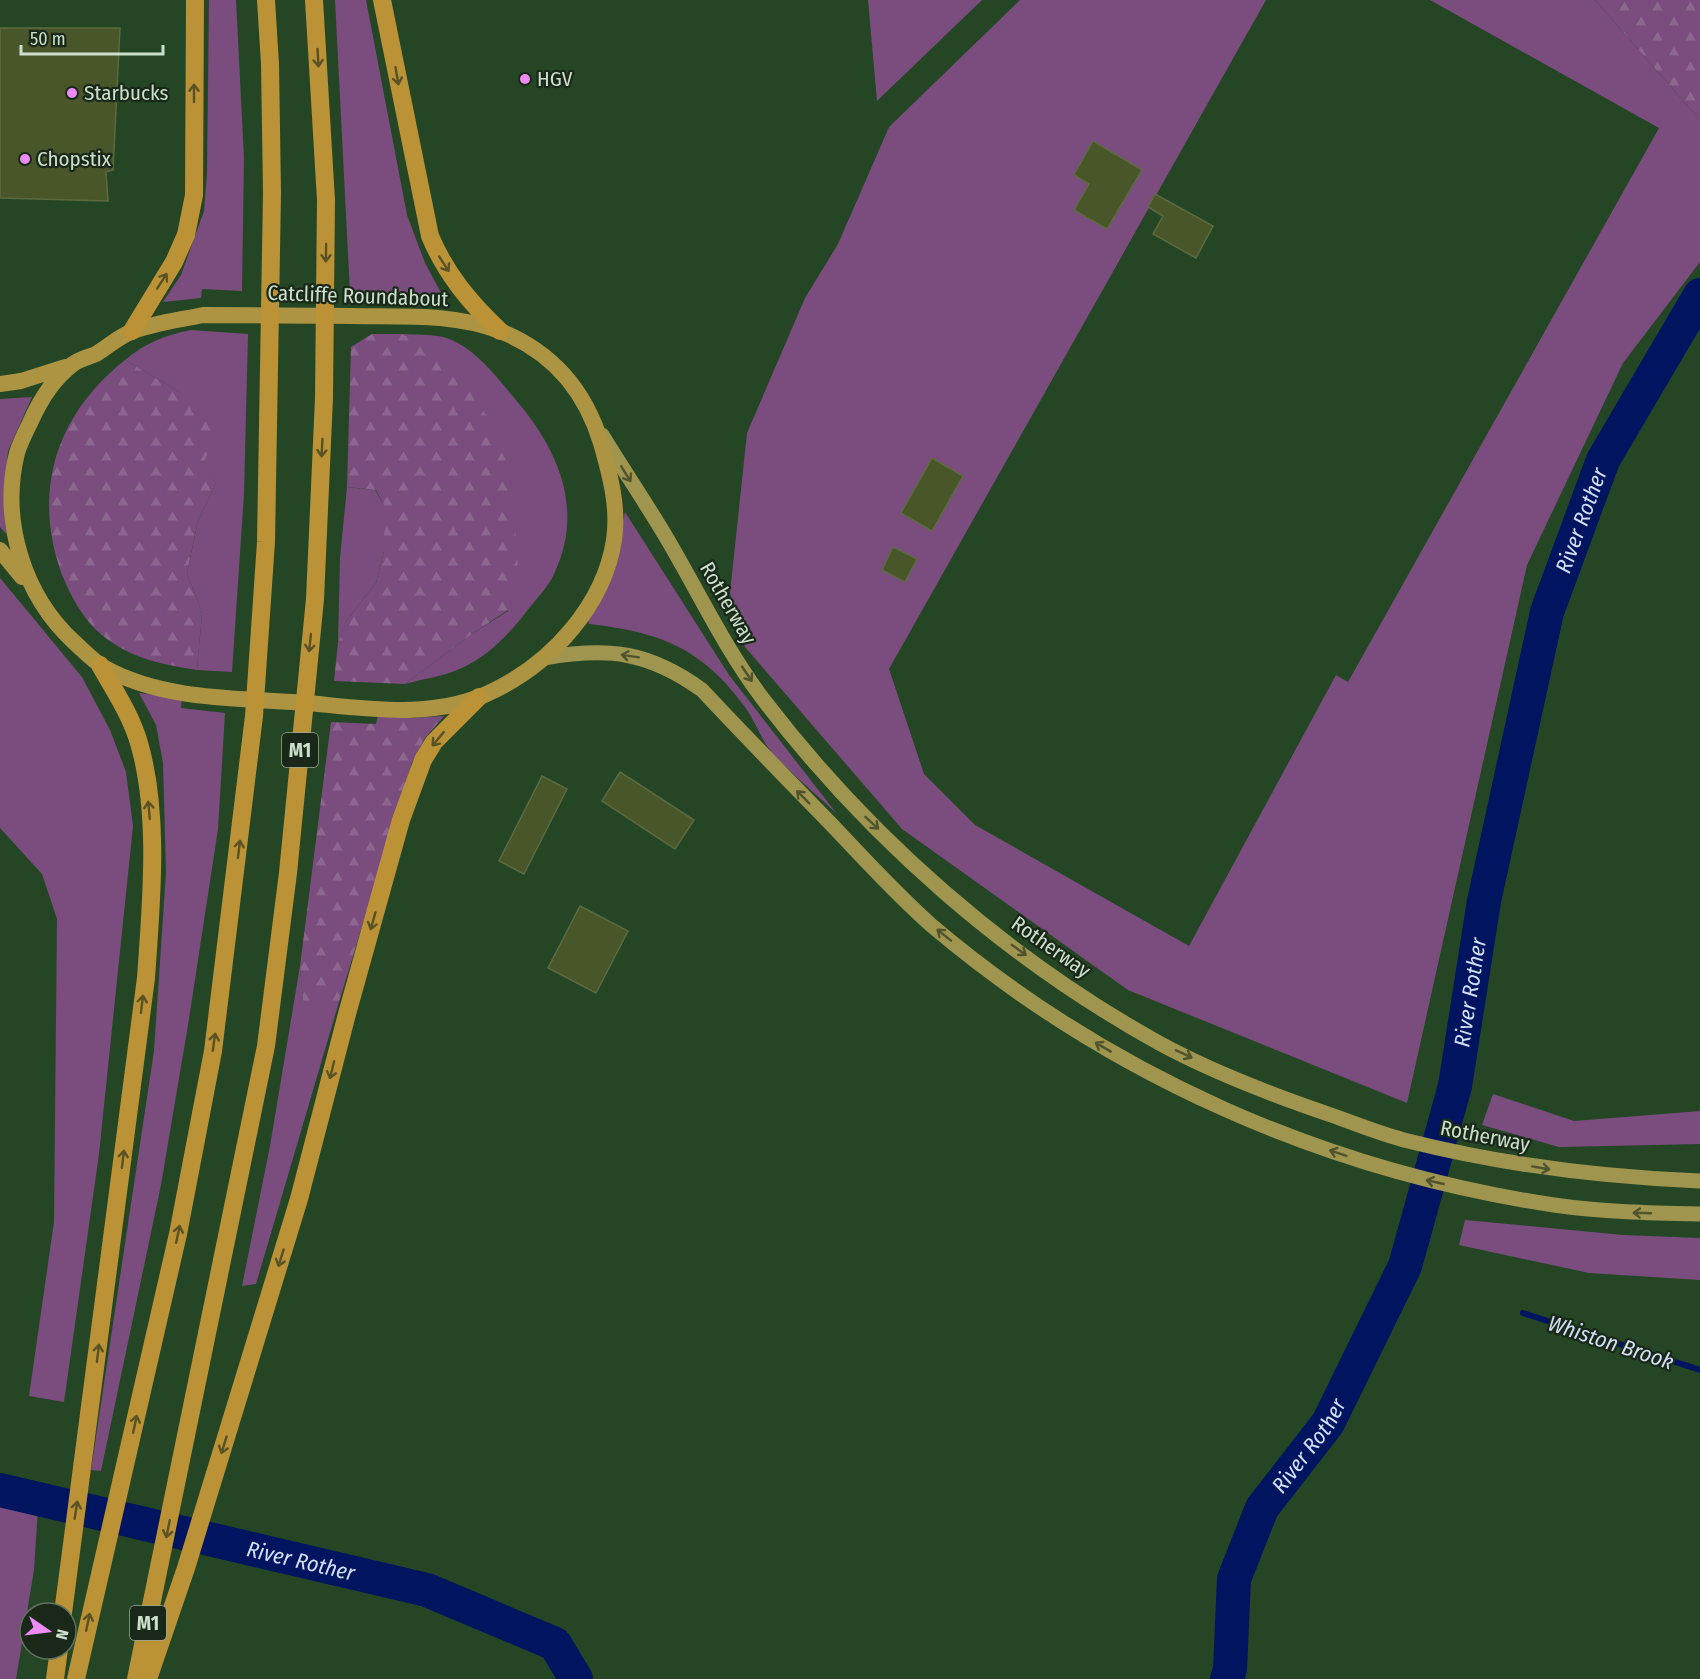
<svg xmlns="http://www.w3.org/2000/svg" width="1700" height="1679" font-family="'Fira Sans Condensed',sans-serif">
  <style>
    .grass { fill: #7a4d7e }
    .forest { fill: url(#forest-firs) }
    .lines { fill: none; stroke-linecap: round; stroke-linejoin: round }
    .stream { stroke: #01145f; stroke-width: 6 }
    .river { stroke: #01145f; stroke-width: 34 }
    .building { fill: #48562a; stroke: #5c6b3f; stroke-width: 1.5 }
    .primary { stroke: #9f954f; stroke-width: 15 }
    .trunk { stroke: #ad9442; stroke-width: 16 }
    .motorway { stroke: #bb9236; stroke-width: 18 }
    .oneway { stroke: #5a5225 }
    .oneway2 { stroke: #4f542f }
    .poi-dot { fill: #ee8bf7; stroke: #192819; stroke-width: 2 }
    .labels { text-anchor: middle; stroke-width: 4.5; stroke-linejoin: round; paint-order: stroke }
    .shield { fill: #192819; stroke: #96a896; stroke-width: 1.5 }
    .shield-label { font-size: 20px; font-weight: bold; fill: #ccdfcb }
    .poi-label { font-size: 21px; fill: #ccdfcb; stroke: #192819; text-anchor: start }
    .street-label { font-size: 21px; fill: #ccdfcb; stroke: #192819 }
    .water-label { font-size: 22px; font-style: italic; fill: #d3dff5; stroke: #192819 }
  </style>
  <defs>
    <pattern id="forest-firs" width="22" height="20" patternUnits="userSpaceOnUse" patternTransform="scale(1.5)"><rect width="22" height="20" fill="#7a4d7e"/><path d="M5 1l3.5 6h-7zM16 11l3.5 6h-7z" fill="#8c668f"/></pattern>
  </defs>
  <rect width="100%" height="100%" fill="#244625"/>
  <path class="grass" d="M 209,0 L 236,0 L 244,158 L 242,291 L 202,289 L 201,298 L 163,302 L 181,275 L 204,211 L 207,173 Z
    M 335,0 L 366,0 L 407,215 L 425,263 L 446,302 L 399,300 L 399,293 L 350,293 Z
    M 868,0 L 982,0 L 877,101 Z
    M 1020,0 L 1266,0 L 995,481 L 1335,675 L 995,481 L 889,669 L 924,774 L 975,825 L 1189,946 L 1336,675 L 1348,682 L 1659,128 L 1430,0 L 1595,0 L 1700,120 L 1700,262 L 1623,363 L 1527,565 L 1407,1103 L 1128,990 L 902,829 L 745,647 L 730,593 L 747,433 L 805,298 L 838,244 L 889,127 Z
    M 191,330 L 248,334 L 244,494 L 232,672 L 197,670 L 202,613 L 187,573 L 198,521 L 216,483 L 202,469 L 183,394 L 125,360 C 146,343 165,335 191,330 Z
    M 402,334 C 415,335 430,334 443,337 C 473,345 496,376 515,399 C 558,449 585,509 554,574 C 549,586 538,597 530,607 C 512,631 490,655 462,668 C 445,676 423,679 405,684 L 472,634 L 508,611 Z
    M 32,397 L 8,451 L 4,496 L 6,534 L 0,527 L 0,399 Z
    M 347,487 L 375,490 L 384,505 L 384,551 L 376,583 L 347,620 L 338,642 L 340,558 Z
    M 625,512 L 729,675 L 837,814 C 816,794 793,775 773,754 C 763,743 755,721 745,707 C 702,648 660,632 589,624 L 588,620 L 617,553 Z
    M 0,578 L 82,677 L 110,730 L 126,772 L 133,826 L 99,1154 L 64,1402 L 29,1396 L 54,1222 L 57,919 L 42,874 L 0,828 Z
    M 139,693 L 182,698 L 181,708 L 225,713 L 218,829 L 189,1019 L 161,1185 L 101,1471 L 91,1470 L 154,1051 L 166,873 L 163,763 L 156,725 Z
    M 300,966 L 303,1002 L 339,1002 L 256,1284 L 242,1286 L 270,1146 Z
    M 1493,1094 L 1574,1121 L 1700,1111 L 1700,1144 L 1559,1147 L 1482,1125 Z
    M 1465,1220 L 1623,1235 L 1700,1238 L 1700,1280 L 1589,1273 L 1459,1245 Z
    M 0,1506 L 38,1508 L 34,1570 L 16,1679 L 0,1679 Z"/>
  <path class="forest" d="M 1595,0 L 1700,0 L 1700,120 Z
    M 372,334 L 402,334 L 422,346 L 455,370 L 487,416 L 512,476 L 518,570 L 508,610 L 472,634 L 405,684 L 334,681 L 338,642 L 347,620 L 376,583 L 384,551 L 384,505 L 376,490 L 347,487 L 351,347 Z
    M 125,360 L 183,394 L 219,424 L 202,468 L 216,483 L 198,521 L 187,573 L 202,613 L 197,670 C 165,665 133,659 107,639 C 84,622 71,597 61,572 C 32,489 57,414 125,360 Z
    M 378,715 L 412,718 L 444,716 L 425,738 L 412,762 L 339,1002 L 303,1002 L 300,966 L 331,722 L 376,724 Z"/>
  <g class="lines">
    <path class="stream" d="M 1523,1313 L 1700,1370"/>
    <g class="river">
      <path id="s1" d="M 0,1490 L 427,1590 L 555,1644 L 576,1679"/>
      <path id="s2" d="M 1227,1679 L 1230,1669 L 1234,1579 L 1262,1508 L 1328,1423 L 1405,1266 L 1455,1086 L 1484,901 L 1547,612 L 1603,460 L 1700,295"/>
    </g>
  </g>
  <path class="building" d="M 0,28 L 120,28 L 113,170 L 106,172 L 108,201 L 0,198 Z
    M 1093,141 L 1142,170 L 1107,229 L 1074,210 L 1089,184 L 1074,175 Z
    M 1155,194 L 1213,226 L 1196,258 L 1153,234 L 1163,216 L 1148,207 Z
    M 932,458 L 963,476 L 932,531 L 901,513 Z
    M 893,547 L 917,559 L 905,582 L 882,570 Z
    M 620,772 L 694,820 L 675,849 L 602,801 Z
    M 542,776 L 567,789 L 524,874 L 499,861 Z
    M 580,906 L 628,931 L 596,993 L 548,968 Z"/>
  <g class="lines">
    <path class="primary" d="M 602,435 C 624,471 648,506 669,542 C 700,595 726,650 763,699 C 869,838 1006,958 1159,1043 C 1214,1073 1275,1096 1334,1116 C 1359,1125 1383,1135 1408,1141 C 1504,1165 1601,1177 1700,1181
      M 544,658 C 608,647 648,651 702,690 C 745,736 788,780 832,825 C 864,859 896,894 931,925 C 1108,1075 1325,1171 1554,1205 C 1602,1212 1651,1213 1700,1214"/>
    <path class="trunk" d="M 203,315 C 253,315 303,316 353,316 C 402,317 452,313 500,331 C 551,351 585,390 601,443 C 610,475 619,507 614,540 C 604,605 552,662 495,690 C 437,720 370,709 308,703 C 242,698 164,701 105,668 C 94,662 84,651 74,642 C 24,596 0,521 17,453 C 20,443 25,433 30,423 C 40,400 53,379 73,364 C 80,359 89,357 96,354 C 108,347 118,337 131,332 C 153,323 180,320 203,315 Z
      M 0,384 L 21,381 L 65,367
      M 0,550 L 22,577"/>
    <path class="motorway" d="M 382,0 L 430,236 C 446,274 470,303 500,331
      M 132,331 L 174,262 L 186,235 L 194,195 L 195,0
      M 63,1613 L 146,978 C 151,904 160,815 139,743 C 131,715 114,690 100,665
      M 55,1679 L 59,1649
      M 76,1679 L 178,1234 L 213,1051 L 254,716 L 266,542 L 272,193 L 270,64 L 266,0
      M 136,1679 L 266,1046 L 288,873 L 315,599 L 324,398 L 326,200 L 314,0
      M 148,1679 L 186,1568 L 299,1199 L 347,1014 L 401,820 L 423,760 L 434,742 L 479,697"/>
  </g>
  <defs><path id="oneway-shaft" d="M-6 0H5M1.5-3L5.5 0L1.5 3" fill="none" stroke-width="1.6" stroke-linecap="round" stroke-linejoin="round" transform="scale(1.5)"/></defs>
  <g class="oneway">
    <use href="#oneway-shaft" transform="translate(318 58) rotate(87)"/>
    <use href="#oneway-shaft" transform="translate(397 76) rotate(80)"/>
    <use href="#oneway-shaft" transform="translate(194 93) rotate(-90)"/>
    <use href="#oneway-shaft" transform="translate(326 253) rotate(91)"/>
    <use href="#oneway-shaft" transform="translate(444 264) rotate(57)"/>
    <use href="#oneway-shaft" transform="translate(162 281) rotate(-57)"/>
    <use href="#oneway-shaft" transform="translate(322 448) rotate(93)"/>
    <use href="#oneway-shaft" transform="translate(310 643) rotate(96)"/>
    <use href="#oneway-shaft" transform="translate(438 739) rotate(130)"/>
    <use href="#oneway-shaft" transform="translate(149 810) rotate(-95)"/>
    <use href="#oneway-shaft" transform="translate(239 849) rotate(-83)"/>
    <use href="#oneway-shaft" transform="translate(373 921) rotate(106)"/>
    <use href="#oneway-shaft" transform="translate(142 1004) rotate(-83)"/>
    <use href="#oneway-shaft" transform="translate(214 1042) rotate(-82)"/>
    <use href="#oneway-shaft" transform="translate(332 1070) rotate(104)"/>
    <use href="#oneway-shaft" transform="translate(123 1159) rotate(-83)"/>
    <use href="#oneway-shaft" transform="translate(178 1234) rotate(-78)"/>
    <use href="#oneway-shaft" transform="translate(281 1258) rotate(107)"/>
    <use href="#oneway-shaft" transform="translate(98 1353) rotate(-83)"/>
    <use href="#oneway-shaft" transform="translate(135 1424) rotate(-78)"/>
    <use href="#oneway-shaft" transform="translate(224 1445) rotate(107)"/>
    <use href="#oneway-shaft" transform="translate(76 1510) rotate(-81)"/>
    <use href="#oneway-shaft" transform="translate(168 1529) rotate(101)"/>
    <use href="#oneway-shaft" transform="translate(88 1622) rotate(-78)"/>
  </g>
  <g class="oneway2">
    <use href="#oneway-shaft" transform="translate(626 474) rotate(58)"/>
    <use href="#oneway-shaft" transform="translate(630 656) rotate(-171)"/>
    <use href="#oneway-shaft" transform="translate(747 674) rotate(56)"/>
    <use href="#oneway-shaft" transform="translate(803 797) rotate(-135)"/>
    <use href="#oneway-shaft" transform="translate(872 823) rotate(43)"/>
    <use href="#oneway-shaft" transform="translate(944 935) rotate(-141)"/>
    <use href="#oneway-shaft" transform="translate(1019 950) rotate(36)"/>
    <use href="#oneway-shaft" transform="translate(1103 1047) rotate(-149)"/>
    <use href="#oneway-shaft" transform="translate(1184 1054) rotate(25)"/>
    <use href="#oneway-shaft" transform="translate(1338 1153) rotate(-161)"/>
    <use href="#oneway-shaft" transform="translate(1541 1168) rotate(10)"/>
    <use href="#oneway-shaft" transform="translate(1435 1182) rotate(-167)"/>
    <use href="#oneway-shaft" transform="translate(1642 1213) rotate(-178)"/>
  </g>
  <g class="poi-dot">
    <circle cx="525" cy="79" r="6"/>
    <circle cx="72" cy="93" r="6"/>
    <circle cx="25" cy="159" r="6"/>
  </g>
  <g class="labels">
    <g class="shield">
      <rect x="282" y="733" width="36" height="34" rx="4.5"/>
      <rect x="130" y="1606" width="36" height="34" rx="4.5"/>
    </g>
    <g class="shield-label">
      <text x="300" y="757">M1</text>
      <text x="148" y="1630">M1</text>
    </g>
    <g class="poi-label">
      <text x="537" y="86">HGV</text>
      <text x="84" y="100">Starbucks</text>
      <text x="37" y="166">Chopstix</text>
    </g>
    <g class="street-label">
      <text transform="translate(358 296) rotate(2)" y="7">Catcliffe Roundabout</text>
      <text transform="translate(728 603) rotate(60)" y="7">Rotherway</text>
      <text transform="translate(1051 947) rotate(35)" y="7">Rotherway</text>
      <text transform="translate(1485 1136) rotate(11)" y="7">Rotherway</text>
    </g>
    <g class="water-label">
      <text dy="8" stroke="none"><textPath href="#s2" startOffset="1227">River Rother</textPath></text>
      <text dy="8" stroke="none"><textPath href="#s2" startOffset="741">River Rother</textPath></text>
      <text transform="translate(1611 1342) rotate(18)" y="8">Whiston Brook</text>
      <text dy="8" stroke="none"><textPath href="#s2" startOffset="255">River Rother</textPath></text>
      <text dy="8" stroke="none"><textPath href="#s1" startOffset="309">River Rother</textPath></text>
    </g>
  </g>
  <g transform="translate(48 1631) rotate(104)"><circle r="28" fill="#192819" stroke="#617160" stroke-width="1.5"/>
  <path d="M0-4.5L10 22L0 15L-10 22Z" fill="#ee8bf7"/>
  <text y="-9" font-size="16" font-weight="bold" text-anchor="middle" fill="#ccdfcb">N</text>
  </g>
  <path d="M21 45v9h142v-9" fill="none" stroke="#ccdfcb" stroke-width="3"/>
  <text x="30" y="45" font-size="18" fill="#ccdfcb" stroke="#192819" stroke-width="4.5" paint-order="stroke">50 m</text>
</svg>
